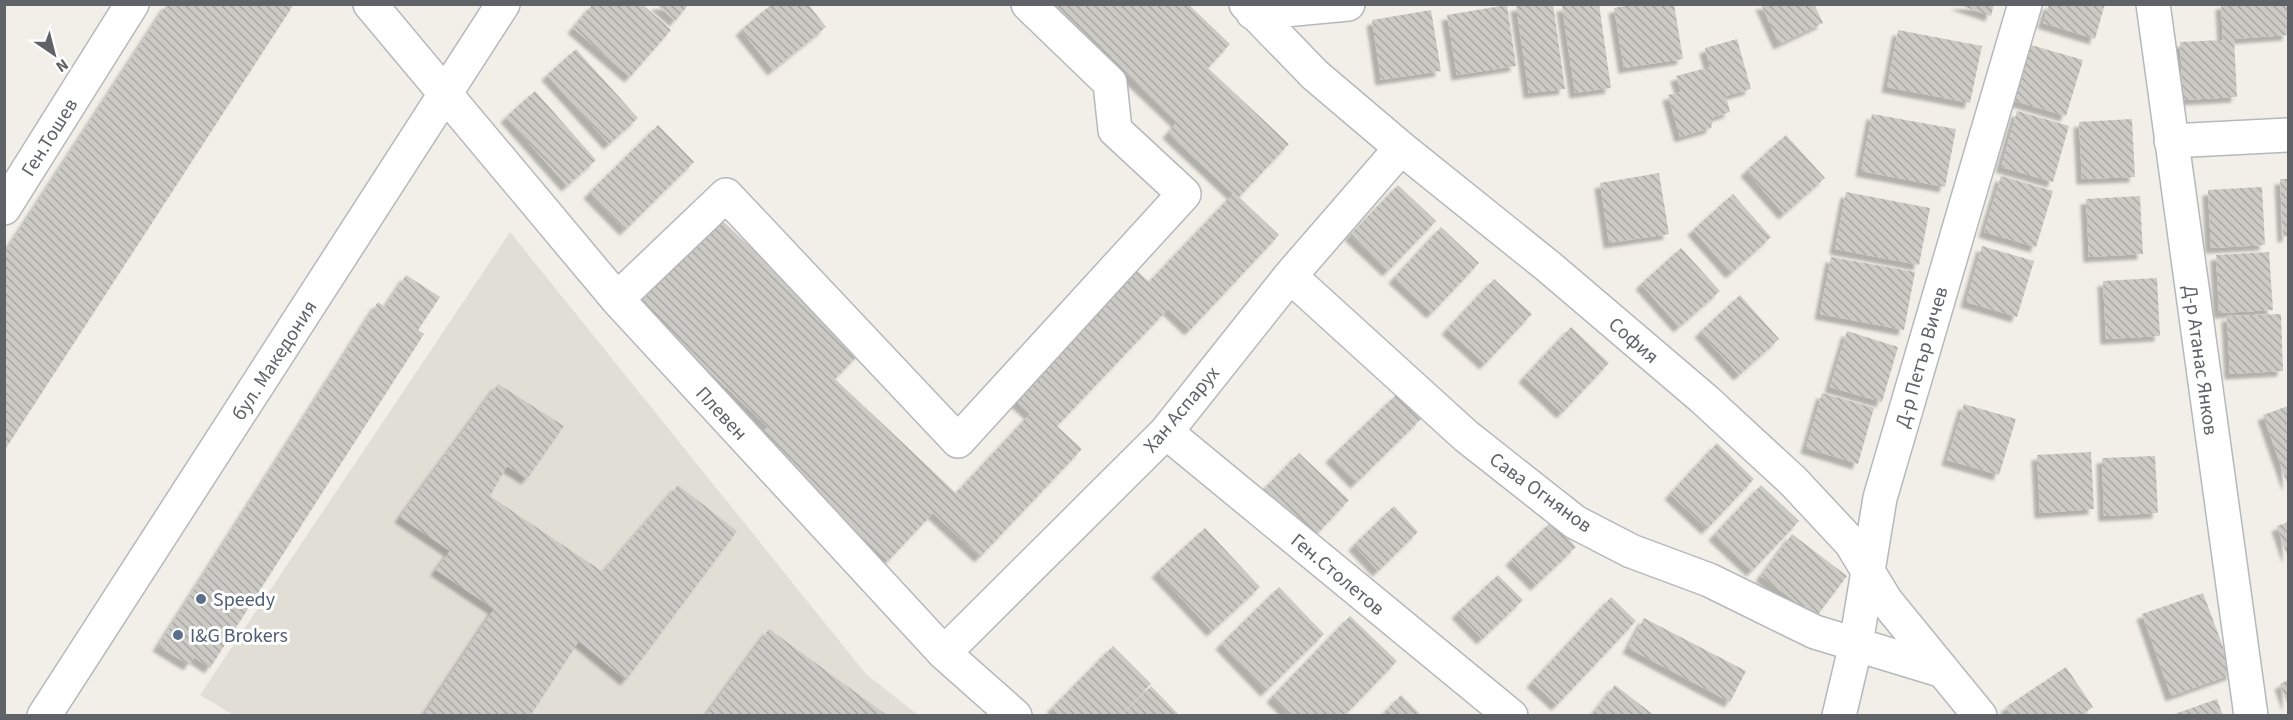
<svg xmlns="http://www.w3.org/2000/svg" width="2293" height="720" font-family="'Source Sans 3',sans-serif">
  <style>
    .education { fill: #e1ded6 }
    .building { fill: url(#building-back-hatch); filter: url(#shadow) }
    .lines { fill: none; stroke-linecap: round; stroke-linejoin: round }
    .minor-casing { stroke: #b5b8bc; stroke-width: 36 }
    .minor { stroke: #fff; stroke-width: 33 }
    .service-dot { fill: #5c6f8a; stroke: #fff; stroke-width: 2 }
    .labels { text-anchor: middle; stroke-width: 6; stroke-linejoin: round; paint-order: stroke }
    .street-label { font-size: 20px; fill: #5f6368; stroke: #fff }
    .service-label { font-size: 20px; fill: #4e5e75; stroke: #fff; text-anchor: start }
  </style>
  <defs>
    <pattern id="building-back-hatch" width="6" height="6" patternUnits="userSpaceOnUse" patternTransform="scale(1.5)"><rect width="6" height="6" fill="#cccac5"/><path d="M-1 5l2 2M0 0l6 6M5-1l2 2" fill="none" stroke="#a9a8a4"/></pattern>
    <filter id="shadow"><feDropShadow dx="-5.5" dy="5.5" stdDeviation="1.5" flood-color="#0004"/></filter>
  </defs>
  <rect width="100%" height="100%" fill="#f1efe8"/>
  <path class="education" d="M 510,232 L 866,674 L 918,715 L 235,716 L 200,695 Z"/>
  <path class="building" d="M 167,4 L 294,4 L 4,451 L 4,254 Z
    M 593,4 L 642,4 L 671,30 L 630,77 L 573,28 Z
    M 656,4 L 689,4 L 675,21 Z
    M 772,4 L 808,4 L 826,27 L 773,70 L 741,30 Z
    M 1053,4 L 1188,4 L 1230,44 L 1208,68 L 1289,144 L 1239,197 L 1279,235 L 1190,330 L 1168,309 L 1057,426 L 1082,449 L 980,557 L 933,513 L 888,561 L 757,437 L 768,427 L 625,292 L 707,206 L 861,352 L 835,379 L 956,493 L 1030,414 L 1008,394 L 1131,265 L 1149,282 L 1233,194 L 1168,133 L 1177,122 Z
    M 1528,4 L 1553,4 L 1565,89 L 1529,93 L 1516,6 Z
    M 1599,4 L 1611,88 L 1575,93 L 1562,6 Z
    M 1635,4 L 1674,4 L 1683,59 L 1624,68 L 1614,8 Z
    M 1761,4 L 1814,4 L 1823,23 L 1779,44 Z
    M 1956,4 L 1994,4 L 1991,16 Z
    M 2049,4 L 2105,4 L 2095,39 L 2043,23 Z
    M 2221,4 L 2288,4 L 2288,35 L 2234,39 L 2237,97 L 2183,100 L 2180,42 L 2223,40 Z
    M 1507,5 L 1516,66 L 1457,75 L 1447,15 Z
    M 1431,10 L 1441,71 L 1381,80 L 1372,20 Z
    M 1898,30 L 1982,46 L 1970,103 L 1887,87 Z
    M 1737,39 L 1751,89 L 1726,96 L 1730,112 L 1714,117 L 1711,128 L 1680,137 L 1668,95 L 1681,92 L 1676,76 L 1710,67 L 1705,48 Z
    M 2031,45 L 2083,60 L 2066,116 L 2015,101 Z
    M 576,49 L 638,118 L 609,144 L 547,75 Z
    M 535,91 L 596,160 L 567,186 L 506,117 Z
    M 2017,111 L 2069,126 L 2053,182 L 2001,167 Z
    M 1872,114 L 1956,129 L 1945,187 L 1861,171 Z
    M 2132,119 L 2135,177 L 2082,179 L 2079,122 Z
    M 658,125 L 694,162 L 625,230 L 589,193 Z
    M 1786,135 L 1825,178 L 1784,214 L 1746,171 Z
    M 1659,173 L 1669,234 L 1609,243 L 1600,183 Z
    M 2001,176 L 2053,191 L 2036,247 L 1984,232 Z
    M 2280,179 L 2288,179 L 2288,236 L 2283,237 Z
    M 1398,185 L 1436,221 L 1388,271 L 1350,235 Z
    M 2262,187 L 2265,245 L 2211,248 L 2208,190 Z
    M 1846,192 L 1930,208 L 1919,265 L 1835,249 Z
    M 1733,194 L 1771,237 L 1731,273 L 1693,230 Z
    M 2140,196 L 2143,254 L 2089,257 L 2086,199 Z
    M 1441,227 L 1479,263 L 1432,313 L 1394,278 Z
    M 1982,246 L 2034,261 L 2017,317 L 1966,302 Z
    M 1681,248 L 1720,291 L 1679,327 L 1641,284 Z
    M 2269,252 L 2273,310 L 2219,313 L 2216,255 Z
    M 1831,257 L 1915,272 L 1904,330 L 1820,314 Z
    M 406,275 L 440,297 L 418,330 L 424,334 L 210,668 L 194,657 L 189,665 L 158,646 L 378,302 L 385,307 Z
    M 2157,278 L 2160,336 L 2106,339 L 2103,281 Z
    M 1494,279 L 1532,314 L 1485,364 L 1447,329 Z
    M 1740,295 L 1779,339 L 1739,375 L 1700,332 Z
    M 2281,314 L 2283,371 L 2230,374 L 2227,316 Z
    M 1571,327 L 1609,363 L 1562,413 L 1524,377 Z
    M 1847,331 L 1898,347 L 1882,402 L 1830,387 Z
    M 498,384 L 564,426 L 527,479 L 507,466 L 490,496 L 603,572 L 678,485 L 737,531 L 626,680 L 579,641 L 530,716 L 423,716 L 494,609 L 436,570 L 450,551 L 400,517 Z
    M 1822,393 L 1874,408 L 1858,464 L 1806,448 Z
    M 1397,394 L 1421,419 L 1356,483 L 1331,457 Z
    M 1964,404 L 2016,419 L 1999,475 L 1947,460 Z
    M 2288,406 L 2288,486 L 2263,415 Z
    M 1717,443 L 1754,479 L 1707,529 L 1670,494 Z
    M 2091,452 L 2094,509 L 2040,513 L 2037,455 Z
    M 1299,453 L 1349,500 L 1313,538 L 1263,490 Z
    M 2155,456 L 2158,513 L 2104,516 L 2102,458 Z
    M 1761,485 L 1799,521 L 1752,571 L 1714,535 Z
    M 1394,506 L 1418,532 L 1378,571 L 1354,545 Z
    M 1552,521 L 1576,547 L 1536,585 L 1511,560 Z
    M 2288,522 L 2288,558 L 2277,526 Z
    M 1205,528 L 1260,587 L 1212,631 L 1157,572 Z
    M 1792,534 L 1847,576 L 1816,617 L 1761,576 Z
    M 1498,575 L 1523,600 L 1482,639 L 1457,613 Z
    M 1279,587 L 1324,634 L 1266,691 L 1221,644 Z
    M 2203,593 L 2233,674 L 2171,696 L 2142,614 Z
    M 1611,597 L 1636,621 L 1557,705 L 1532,682 Z
    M 1350,616 L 1397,661 L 1344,716 L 1291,716 L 1272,697 Z
    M 1644,618 L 1746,671 L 1730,702 L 1628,648 Z
    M 769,629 L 888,716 L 705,716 Z
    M 1113,646 L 1151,684 L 1119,716 L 1060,716 L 1052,708 Z
    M 2066,667 L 2093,707 L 2080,716 L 2012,716 L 2006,707 Z
    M 2288,680 L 2288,706 L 2280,684 Z
    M 1615,685 L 1655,716 L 1591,716 Z
    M 1151,686 L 1180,716 L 1121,716 Z
    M 1401,695 L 1422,716 L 1381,716 Z
    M 2217,699 L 2223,716 L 2172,716 L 2172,715 Z"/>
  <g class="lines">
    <defs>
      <path id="minor" d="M 370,4 L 617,299 L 944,653 L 1015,716
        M 1246,4 L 1315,75 L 1401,148 L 1549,267 L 1704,399 L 1794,482 L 1851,543 L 1886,601 L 1980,716
        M 2153,4 L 2251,716
        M 1253,13 L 1348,4
        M 2171,141 L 2288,135
        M 4,208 L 132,4
        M 1290,276 L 1466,436 L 1575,522 L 1631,551 L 1709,580 L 1815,632 L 1940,670
        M 617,299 L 726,195 L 958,441 L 1184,194 L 1115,130 L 1110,83 L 1028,4
        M 1166,432 L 1511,716
        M 944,653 L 1166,432 L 1290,276 L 1401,148
        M 44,716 L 503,4
        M 1839,716 L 1856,644 L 1880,498 L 2025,4"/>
    </defs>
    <use href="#minor" class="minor-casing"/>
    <use href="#minor" class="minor"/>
  </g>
  <g class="service-dot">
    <circle cx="201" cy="599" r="6"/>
    <circle cx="178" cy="635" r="6"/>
  </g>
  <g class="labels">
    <g class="street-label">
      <text transform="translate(49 137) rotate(-58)" y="7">Ген.Тошев</text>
      <text transform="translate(1634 340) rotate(41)" y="7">София</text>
      <text transform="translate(1921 357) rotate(-74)" y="7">Д-р Петър Вичев</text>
      <text transform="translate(274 360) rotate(-57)" y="7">бул. Македония</text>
      <text transform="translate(2201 360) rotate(82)" y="7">Д-р Атанас Янков</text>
      <text transform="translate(1181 409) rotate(-50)" y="7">Хан Аспарух</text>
      <text transform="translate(722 413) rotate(47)" y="7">Плевен</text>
      <text transform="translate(1541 492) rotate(36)" y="7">Сава Огнянов</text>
      <text transform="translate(1338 574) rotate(40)" y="7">Ген.Столетов</text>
    </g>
    <g class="service-label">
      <text x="213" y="606">Speedy</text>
      <text x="190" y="642">I&amp;G Brokers</text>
    </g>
  </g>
  <rect width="2293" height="720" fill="none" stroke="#5f6368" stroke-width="12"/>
  <g transform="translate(54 54) rotate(145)" stroke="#ffffff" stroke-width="4.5" paint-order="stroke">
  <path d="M0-4.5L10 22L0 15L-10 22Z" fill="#5f6368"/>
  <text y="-9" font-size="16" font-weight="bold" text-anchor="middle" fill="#5f6368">N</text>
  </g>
</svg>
